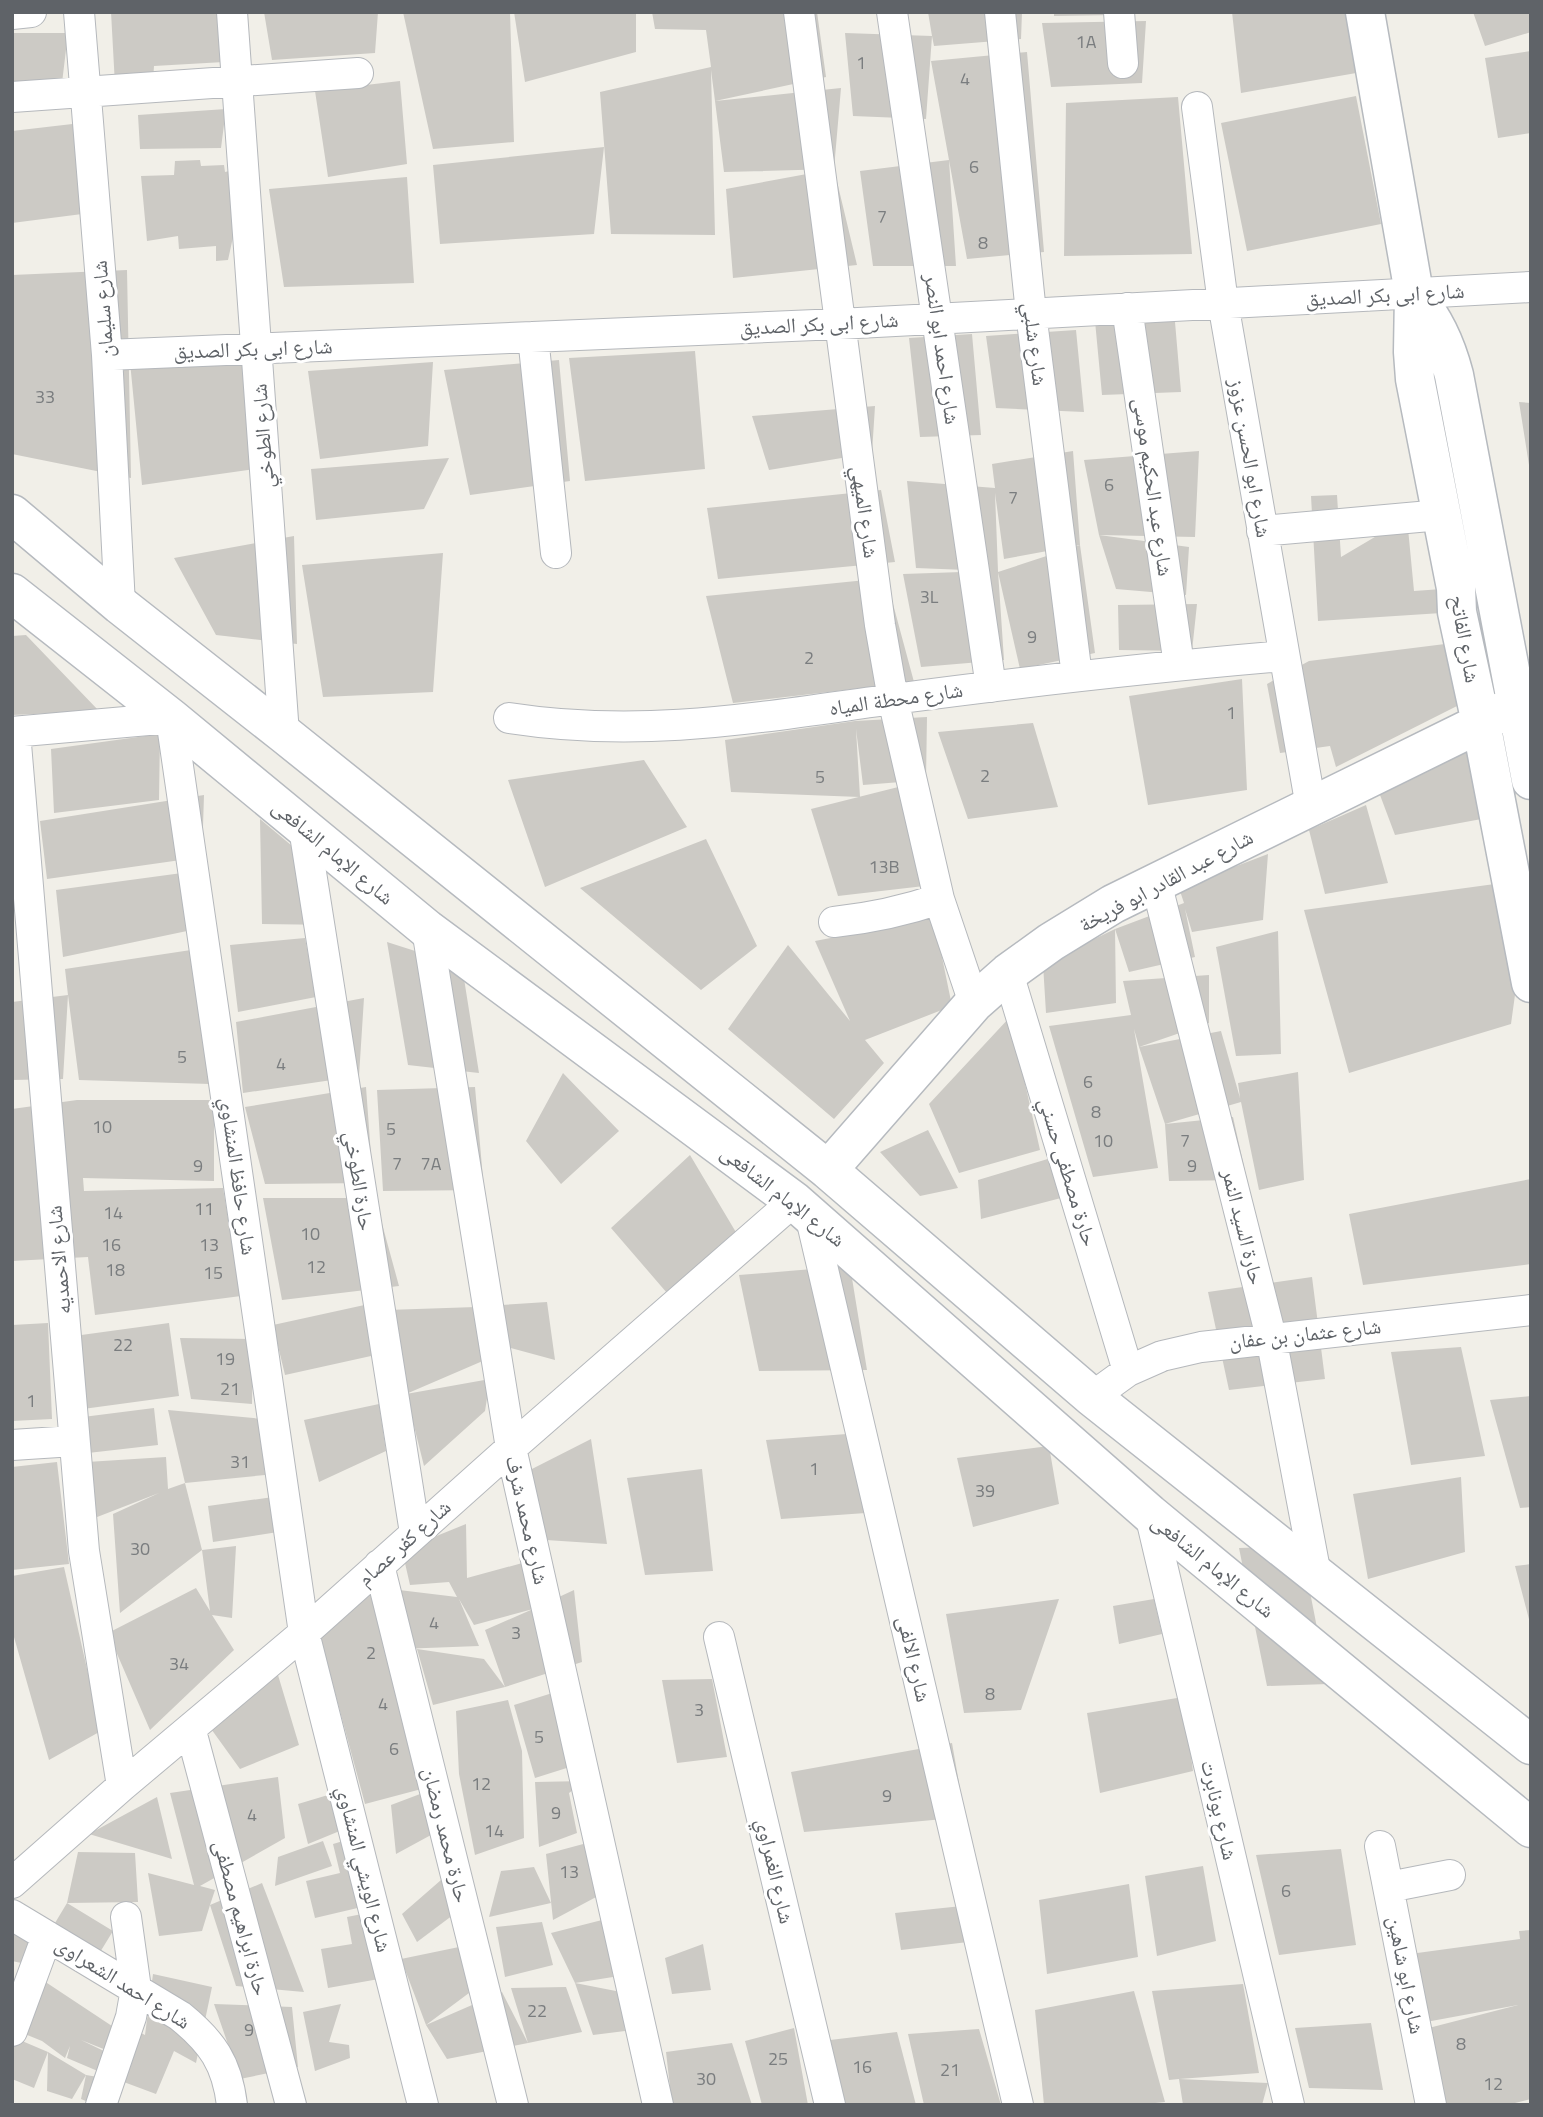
<svg xmlns="http://www.w3.org/2000/svg" width="1543" height="2117" font-family="'Titillium Web','Noto Naskh Arabic',sans-serif">
  <style>
    .building { fill: #cccac5 }
    .lines { fill: none; stroke-linecap: round; stroke-linejoin: round }
    .street-casing { stroke: #b5b8bc; stroke-width: 32 }
    .secondary-casing { stroke: #b6babf; stroke-width: 41 }
    .street { stroke: #fff; stroke-width: 30 }
    .secondary { stroke: #fff; stroke-width: 38 }
    .labels { text-anchor: middle; stroke-width: 6; stroke-linejoin: round; paint-order: stroke }
    .number-label { font-size: 18px; fill: #7a7d7f }
    .street-label { font-size: 21px; fill: #5f6368; stroke: #fff }
  </style>
  <rect width="100%" height="100%" fill="#f1efe8"/>
  <path class="building" d="M 111,12 L 220,12 L 224,62 L 154,66 L 153,81 L 115,85 Z
    M 264,12 L 378,12 L 375,53 L 272,60 Z
    M 403,12 L 510,12 L 514,142 L 433,149 Z
    M 514,12 L 636,12 L 636,52 L 525,82 Z
    M 652,12 L 817,12 L 826,77 L 715,101 L 711,70 L 715,235 L 611,234 L 600,92 L 711,67 L 706,30 L 655,29 Z
    M 928,12 L 1022,12 L 1021,39 L 934,46 L 932,36 L 926,119 L 853,116 L 845,33 L 932,36 Z
    M 1054,12 L 1116,12 L 1116,15 L 1054,16 Z
    M 1232,12 L 1352,12 L 1362,72 L 1241,93 Z
    M 1473,12 L 1531,12 L 1531,32 L 1485,46 Z
    M 1146,21 L 1142,83 L 1051,87 L 1042,23 Z
    M 12,33 L 68,33 L 62,83 L 12,93 Z
    M 1531,51 L 1531,133 L 1498,138 L 1485,58 Z
    M 1027,52 L 1044,252 L 967,259 L 949,160 L 956,266 L 873,266 L 860,171 L 949,160 L 931,61 Z
    M 400,81 L 407,164 L 328,177 L 315,91 Z
    M 841,88 L 834,169 L 724,172 L 715,101 Z
    M 1356,96 L 1381,224 L 1247,251 L 1221,123 Z
    M 1178,97 L 1192,254 L 1064,256 L 1066,103 Z
    M 226,109 L 221,148 L 140,149 L 138,115 Z
    M 81,123 L 90,213 L 12,223 L 12,131 Z
    M 604,147 L 594,234 L 440,244 L 433,165 Z
    M 200,160 L 201,166 L 224,165 L 225,172 L 234,170 L 237,219 L 228,260 L 216,261 L 216,246 L 179,249 L 178,236 L 147,241 L 141,176 L 174,175 L 175,161 Z
    M 834,169 L 857,265 L 733,278 L 726,189 Z
    M 407,177 L 414,283 L 284,287 L 269,189 Z
    M 127,270 L 131,478 L 12,454 L 12,275 Z
    M 1095,321 L 1175,322 L 1181,392 L 1102,395 Z
    M 1076,330 L 1084,412 L 996,408 L 986,336 Z
    M 972,334 L 981,435 L 920,437 L 909,338 Z
    M 695,351 L 705,469 L 585,481 L 569,358 Z
    M 242,354 L 255,469 L 142,485 L 130,362 Z
    M 559,360 L 570,481 L 470,495 L 444,370 Z
    M 433,362 L 428,446 L 320,459 L 308,371 Z
    M 1519,402 L 1531,403 L 1531,465 L 1529,465 Z
    M 875,406 L 872,453 L 769,470 L 752,416 Z
    M 1073,451 L 1080,545 L 1095,653 L 1020,669 L 998,572 L 1080,545 L 1004,559 L 995,493 L 998,571 L 1004,660 L 921,667 L 903,574 L 991,571 L 916,568 L 907,481 L 995,488 L 992,464 Z
    M 1199,451 L 1195,537 L 1099,535 L 1189,547 L 1186,595 L 1116,589 L 1099,535 L 1084,460 Z
    M 449,458 L 424,509 L 316,520 L 311,469 Z
    M 881,490 L 895,562 L 718,579 L 707,508 Z
    M 1337,495 L 1341,557 L 1407,518 L 1414,591 L 1456,588 L 1457,612 L 1318,621 L 1311,496 Z
    M 294,536 L 297,644 L 216,635 L 174,558 Z
    M 443,553 L 433,692 L 323,697 L 302,565 Z
    M 886,578 L 914,682 L 733,703 L 706,596 Z
    M 1197,604 L 1192,651 L 1119,650 L 1118,605 Z
    M 26,635 L 99,711 L 12,715 L 12,636 Z
    M 1453,643 L 1457,706 L 1336,767 L 1330,746 L 1280,753 L 1267,684 L 1309,661 Z
    M 1242,679 L 1247,790 L 1148,805 L 1129,696 Z
    M 927,717 L 926,780 L 863,785 L 856,729 L 860,797 L 731,792 L 725,740 L 855,721 Z
    M 1033,723 L 1058,807 L 968,819 L 938,732 Z
    M 1520,726 L 1514,813 L 1395,835 L 1368,763 Z
    M 160,734 L 159,800 L 54,813 L 51,749 Z
    M 644,760 L 687,827 L 545,887 L 508,780 Z
    M 926,780 L 950,883 L 838,896 L 811,809 Z
    M 204,795 L 202,857 L 47,879 L 40,821 Z
    M 1366,805 L 1388,883 L 1325,894 L 1309,830 Z
    M 260,819 L 323,872 L 334,925 L 262,924 Z
    M 706,839 L 757,946 L 701,990 L 580,888 Z
    M 1268,854 L 1263,920 L 1192,932 L 1185,909 L 1195,957 L 1129,972 L 1115,929 L 1184,903 L 1179,888 Z
    M 182,873 L 187,931 L 63,957 L 56,890 Z
    M 1531,879 L 1511,1024 L 1349,1073 L 1304,910 Z
    M 934,918 L 952,1006 L 865,1040 L 884,1063 L 834,1119 L 728,1029 L 788,945 L 850,1021 L 815,941 Z
    M 1115,929 L 1116,1003 L 1046,1013 L 1043,964 Z
    M 1278,931 L 1281,1054 L 1236,1056 L 1216,947 Z
    M 305,938 L 316,997 L 238,1012 L 230,945 Z
    M 387,942 L 462,966 L 479,1073 L 408,1065 Z
    M 191,950 L 210,1084 L 79,1080 L 68,995 L 63,1079 L 12,1080 L 12,1002 L 68,995 L 65,969 Z
    M 1209,975 L 1209,1023 L 1139,1047 L 1134,1029 L 1158,1168 L 1093,1177 L 1049,1026 L 1131,1015 L 1123,981 Z
    M 364,998 L 359,1076 L 243,1093 L 236,1022 Z
    M 1010,1017 L 1040,1150 L 959,1173 L 929,1104 Z
    M 1221,1031 L 1240,1098 L 1238,1083 L 1298,1072 L 1304,1180 L 1259,1190 L 1241,1102 L 1165,1124 L 1233,1117 L 1247,1180 L 1169,1181 L 1165,1124 L 1139,1047 Z
    M 563,1073 L 619,1131 L 561,1184 L 526,1141 Z
    M 366,1087 L 373,1183 L 265,1184 L 245,1107 Z
    M 475,1087 L 484,1190 L 383,1191 L 377,1090 Z
    M 77,1100 L 214,1100 L 214,1181 L 83,1178 L 84,1191 L 223,1188 L 241,1296 L 95,1315 L 88,1257 L 12,1261 L 12,1109 Z
    M 928,1130 L 958,1188 L 920,1196 L 880,1152 Z
    M 690,1155 L 737,1234 L 667,1293 L 611,1228 Z
    M 1051,1158 L 1061,1198 L 981,1219 L 978,1180 Z
    M 1531,1179 L 1531,1264 L 1363,1285 L 1349,1214 Z
    M 263,1198 L 375,1198 L 399,1286 L 282,1300 Z
    M 850,1266 L 867,1370 L 759,1371 L 739,1275 Z
    M 1312,1277 L 1325,1379 L 1229,1390 L 1208,1292 Z
    M 547,1302 L 555,1360 L 507,1347 L 501,1305 Z
    M 369,1304 L 380,1354 L 285,1375 L 273,1325 Z
    M 476,1307 L 485,1360 L 406,1394 L 490,1379 L 485,1411 L 424,1466 L 406,1394 L 387,1310 Z
    M 48,1323 L 52,1419 L 12,1421 L 12,1325 Z
    M 169,1323 L 179,1396 L 83,1409 L 74,1336 Z
    M 180,1338 L 253,1339 L 252,1404 L 191,1399 Z
    M 1461,1347 L 1485,1456 L 1411,1465 L 1391,1352 Z
    M 1531,1396 L 1531,1507 L 1520,1508 L 1490,1400 Z
    M 379,1404 L 386,1451 L 319,1482 L 304,1420 Z
    M 154,1408 L 158,1445 L 88,1453 L 83,1417 Z
    M 168,1410 L 263,1419 L 265,1475 L 185,1483 Z
    M 874,1432 L 880,1512 L 781,1519 L 766,1440 Z
    M 591,1439 L 607,1544 L 546,1540 L 528,1471 Z
    M 1049,1446 L 1059,1504 L 973,1527 L 957,1458 Z
    M 166,1457 L 168,1489 L 185,1483 L 202,1550 L 120,1613 L 113,1514 L 159,1493 L 92,1519 L 87,1462 Z
    M 57,1462 L 69,1564 L 12,1570 L 12,1467 Z
    M 702,1469 L 713,1571 L 645,1575 L 627,1478 Z
    M 1461,1477 L 1465,1552 L 1368,1579 L 1353,1494 Z
    M 273,1497 L 278,1532 L 213,1542 L 208,1506 Z
    M 466,1524 L 467,1578 L 526,1562 L 533,1609 L 574,1590 L 582,1662 L 505,1687 L 433,1705 L 417,1649 L 484,1659 L 505,1687 L 485,1630 L 533,1609 L 474,1625 L 459,1599 L 479,1646 L 400,1649 L 399,1590 L 457,1597 L 449,1582 L 410,1585 L 402,1550 Z
    M 236,1546 L 232,1618 L 212,1615 L 234,1650 L 150,1730 L 108,1633 L 196,1588 L 210,1611 L 202,1550 Z
    M 1301,1546 L 1328,1684 L 1267,1686 L 1239,1548 Z
    M 1531,1564 L 1531,1623 L 1530,1623 L 1515,1566 Z
    M 64,1567 L 101,1731 L 49,1760 L 12,1630 L 12,1576 Z
    M 374,1584 L 429,1787 L 365,1804 L 319,1633 Z
    M 1059,1599 L 1021,1710 L 964,1713 L 946,1614 Z
    M 1154,1599 L 1162,1634 L 1119,1644 L 1113,1606 Z
    M 278,1675 L 299,1745 L 240,1769 L 209,1726 Z
    M 712,1679 L 727,1757 L 677,1763 L 662,1680 Z
    M 562,1690 L 573,1766 L 535,1778 L 514,1705 Z
    M 1183,1697 L 1193,1771 L 1100,1793 L 1087,1713 Z
    M 508,1700 L 522,1751 L 524,1838 L 475,1855 L 459,1774 L 456,1711 Z
    M 952,1743 L 965,1817 L 804,1832 L 791,1772 Z
    M 278,1777 L 285,1838 L 200,1886 L 215,1890 L 210,1905 L 262,1883 L 304,1992 L 236,1986 L 210,1905 L 202,1931 L 159,1936 L 148,1873 L 194,1885 L 170,1793 Z
    M 585,1781 L 569,1793 L 577,1833 L 539,1847 L 535,1782 Z
    M 428,1791 L 442,1829 L 396,1854 L 391,1805 Z
    M 338,1792 L 347,1828 L 308,1844 L 298,1804 Z
    M 157,1797 L 172,1859 L 89,1834 Z
    M 350,1839 L 366,1906 L 315,1918 L 306,1881 L 340,1873 L 333,1844 Z
    M 323,1841 L 332,1866 L 275,1886 L 278,1857 Z
    M 587,1843 L 598,1896 L 553,1920 L 546,1854 Z
    M 1341,1849 L 1356,1945 L 1279,1955 L 1256,1855 Z
    M 78,1852 L 135,1853 L 138,1902 L 67,1903 L 113,1931 L 94,1962 L 49,1933 L 67,1903 Z
    M 1203,1866 L 1216,1941 L 1157,1956 L 1145,1876 Z
    M 534,1867 L 551,1903 L 489,1917 L 501,1871 Z
    M 441,1880 L 453,1915 L 417,1942 L 402,1914 Z
    M 1129,1884 L 1138,1957 L 1047,1974 L 1039,1900 Z
    M 962,1906 L 968,1942 L 901,1950 L 895,1913 Z
    M 367,1913 L 379,1979 L 328,1988 L 321,1949 L 352,1944 L 347,1917 Z
    M 606,1919 L 613,1977 L 575,1983 L 551,1933 Z
    M 542,1922 L 553,1965 L 505,1977 L 496,1927 Z
    M 12,1925 L 36,1937 L 26,1964 L 12,1961 Z
    M 1531,1930 L 1531,2099 L 1507,2105 L 1431,2105 L 1417,2031 L 1518,2005 L 1426,2022 L 1410,1954 L 1520,1939 L 1519,1931 Z
    M 703,1944 L 711,1990 L 672,1994 L 665,1958 Z
    M 459,1947 L 469,1993 L 426,2025 L 502,1992 L 528,2043 L 511,1988 L 566,1987 L 582,2032 L 528,2043 L 447,2059 L 426,2025 L 401,1959 Z
    M 153,1974 L 212,1987 L 196,2063 L 174,2051 L 156,2094 L 113,2078 L 133,2029 L 145,2035 Z
    M 41,1979 L 118,2030 L 111,2052 L 81,2040 L 108,2053 L 100,2072 L 67,2058 L 70,2046 L 65,2058 L 42,2041 L 15,2030 Z
    M 575,1983 L 621,1992 L 625,2031 L 593,2035 Z
    M 1243,1984 L 1259,2073 L 1179,2079 L 1268,2083 L 1262,2105 L 1183,2105 L 1179,2079 L 1169,2080 L 1152,1991 Z
    M 1134,1991 L 1165,2102 L 1136,2105 L 1044,2105 L 1035,2010 Z
    M 214,2004 L 292,2007 L 298,2067 L 240,2079 Z
    M 341,2004 L 329,2042 L 349,2045 L 350,2058 L 315,2071 L 303,2012 Z
    M 1371,2023 L 1383,2090 L 1309,2088 L 1295,2028 Z
    M 794,2028 L 808,2105 L 762,2105 L 745,2041 Z
    M 979,2029 L 1001,2105 L 924,2105 L 908,2034 Z
    M 897,2032 L 916,2105 L 845,2105 L 830,2040 Z
    M 15,2038 L 48,2052 L 34,2088 L 12,2079 L 12,2044 Z
    M 732,2043 L 752,2105 L 672,2105 L 666,2052 Z
    M 48,2052 L 86,2075 L 72,2099 L 47,2091 Z
    M 86,2075 L 98,2077 L 93,2104 L 81,2099 Z"/>
  <g class="lines">
    <defs>
      <path id="street" d="M 79,12 L 107,355 L 120,605
        M 232,12 L 284,734
        M 799,12 L 880,625 L 893,699 L 939,899 L 974,1003
        M 892,12 L 991,687
        M 1000,12 L 1031,313 L 1077,676
        M 1119,12 L 1123,63
        M 12,14 L 31,12
        M 12,97 L 358,73
        M 1197,107 L 1223,303 L 1311,807
        M 1127,308 L 1179,665
        M 533,337 L 556,553
        M 107,355 L 839,324 L 1531,287
        M 1262,531 L 1441,515
        M 509,718 C 644,739 761,717 894,699 C 1023,682 1153,667 1284,656
        M 12,732 L 171,718 L 304,1633 L 423,2105
        M 15,732 L 84,1551 L 122,1786
        M 304,828 L 415,1533
        M 1156,882 L 1271,1337 L 1316,1575
        M 834,922 C 871,918 904,911 939,899
        M 427,929 L 511,1448 L 658,2105
        M 1008,973 L 1128,1371
        M 810,1214 L 1018,2105
        M 1092,1397 L 1128,1371 L 1162,1356 L 1201,1347 L 1531,1310
        M 12,1445 L 74,1441
        M 1150,1514 L 1289,2105
        M 379,1565 L 513,2105
        M 719,1637 L 830,2105
        M 191,1731 L 291,2105
        M 1380,1846 L 1431,2105
        M 12,1883 L 122,1786 L 304,1633 L 511,1448 L 794,1201
        M 1389,1887 L 1450,1875
        M 12,1915 L 180,2016 C 212,2042 227,2063 232,2105
        M 12,2031 L 47,1936
        M 101,2105 L 131,2017 L 136,1989 L 126,1917"/>
      <path id="secondary" d="M 1365,12 L 1414,293 L 1413,352 L 1415,379 L 1456,588 L 1457,612 L 1481,723 L 1531,983
        M 1414,293 C 1434,321 1445,341 1454,375 L 1531,780
        M 12,514 L 120,605 L 284,734 L 828,1170 L 1092,1397 L 1531,1745
        M 12,593 L 171,718 L 427,929 L 794,1201 L 1150,1514 L 1531,1828
        M 828,1170 L 974,1003 L 1008,973 L 1051,942 L 1113,904 L 1481,723 L 1531,696"/>
    </defs>
    <use href="#street" class="street-casing"/>
    <use href="#secondary" class="secondary-casing"/>
    <use href="#street" class="street"/>
    <use href="#secondary" class="secondary"/>
  </g>
  <g class="labels">
    <g class="number-label">
      <text x="1086" y="48">1A</text>
      <text x="861" y="69">1</text>
      <text x="965" y="85">4</text>
      <text x="974" y="173">6</text>
      <text x="882" y="223">7</text>
      <text x="983" y="249">8</text>
      <text x="45" y="403">33</text>
      <text x="1109" y="491">6</text>
      <text x="1013" y="504">7</text>
      <text x="929" y="603">3L</text>
      <text x="1032" y="643">9</text>
      <text x="809" y="664">2</text>
      <text x="1231" y="719">1</text>
      <text x="985" y="782">2</text>
      <text x="820" y="783">5</text>
      <text x="884" y="873">13B</text>
      <text x="182" y="1063">5</text>
      <text x="281" y="1070">4</text>
      <text x="1088" y="1088">6</text>
      <text x="1096" y="1118">8</text>
      <text x="102" y="1133">10</text>
      <text x="391" y="1135">5</text>
      <text x="1103" y="1147">10</text>
      <text x="1185" y="1147">7</text>
      <text x="397" y="1170">7</text>
      <text x="431" y="1170">7A</text>
      <text x="198" y="1172">9</text>
      <text x="1192" y="1172">9</text>
      <text x="204" y="1215">11</text>
      <text x="113" y="1219">14</text>
      <text x="310" y="1240">10</text>
      <text x="111" y="1251">16</text>
      <text x="209" y="1251">13</text>
      <text x="316" y="1273">12</text>
      <text x="115" y="1276">18</text>
      <text x="213" y="1279">15</text>
      <text x="123" y="1351">22</text>
      <text x="225" y="1365">19</text>
      <text x="230" y="1395">21</text>
      <text x="31" y="1407">1</text>
      <text x="240" y="1468">31</text>
      <text x="814" y="1475">1</text>
      <text x="985" y="1497">39</text>
      <text x="140" y="1555">30</text>
      <text x="434" y="1629">4</text>
      <text x="516" y="1639">3</text>
      <text x="371" y="1659">2</text>
      <text x="179" y="1670">34</text>
      <text x="990" y="1700">8</text>
      <text x="383" y="1710">4</text>
      <text x="699" y="1716">3</text>
      <text x="539" y="1743">5</text>
      <text x="394" y="1755">6</text>
      <text x="481" y="1790">12</text>
      <text x="887" y="1802">9</text>
      <text x="556" y="1819">9</text>
      <text x="252" y="1821">4</text>
      <text x="494" y="1837">14</text>
      <text x="569" y="1878">13</text>
      <text x="1286" y="1897">6</text>
      <text x="537" y="2017">22</text>
      <text x="249" y="2036">9</text>
      <text x="1461" y="2050">8</text>
      <text x="778" y="2065">25</text>
      <text x="862" y="2073">16</text>
      <text x="950" y="2076">21</text>
      <text x="706" y="2085">30</text>
      <text x="1493" y="2090">12</text>
    </g>
    <g class="street-label">
      <text transform="translate(1385 295) rotate(-3)" y="7">شارع ابى بكر الصديق</text>
      <text transform="translate(103 309) rotate(-94)" y="7">شارع سليمان</text>
      <text transform="translate(819 324) rotate(-3)" y="7">شارع ابى بكر الصديق</text>
      <text transform="translate(1035 344) rotate(83)" y="7">شارع شلبي</text>
      <text transform="translate(253 349) rotate(-2)" y="7">شارع ابى بكر الصديق</text>
      <text transform="translate(942 349) rotate(82)" y="7">شارع احمد ابو النصر</text>
      <text transform="translate(263 436) rotate(-94)" y="7">شارع الطوخي</text>
      <text transform="translate(1250 458) rotate(80)" y="7">شارع ابو الحسن عزوز</text>
      <text transform="translate(1153 487) rotate(82)" y="7">شارع عبد الحكيم موسى</text>
      <text transform="translate(865 512) rotate(82)" y="7">شارع الميهي</text>
      <text transform="translate(1465 639) rotate(80)" y="7">شارع الفاتح</text>
      <text transform="translate(896 699) rotate(-8)" y="7">شارع محطة المياه</text>
      <text transform="translate(333 852) rotate(40)" y="7">شارع الإمام الشافعى</text>
      <text transform="translate(1166 881) rotate(-28)" y="7">شارع عبد القادر ابو فريخة</text>
      <text transform="translate(1068 1172) rotate(73)" y="7">حارة مصطفى حسني</text>
      <text transform="translate(238 1176) rotate(82)" y="7">شارع حافظ المنشاوي</text>
      <text transform="translate(359 1181) rotate(81)" y="7">حارة الطوخي</text>
      <text transform="translate(783 1196) rotate(38)" y="7">شارع الإمام الشافعى</text>
      <text transform="translate(1243 1227) rotate(76)" y="7">حارة السيد النمر</text>
      <text transform="translate(59 1260) rotate(-95)" y="7">شارع الاحمديه</text>
      <text transform="translate(1305 1334) rotate(-6)" y="7">شارع عثمان بن عفان</text>
      <text transform="translate(527 1520) rotate(77)" y="7">شارع محمد شرف</text>
      <text transform="translate(404 1543) rotate(-42)" y="7">شارع كفر عصام</text>
      <text transform="translate(1213 1566) rotate(39)" y="7">شارع الإمام الشافعى</text>
      <text transform="translate(914 1659) rotate(77)" y="7">شارع الالفى</text>
      <text transform="translate(1219 1810) rotate(77)" y="7">شارع بونابرت</text>
      <text transform="translate(446 1835) rotate(76)" y="7">حارة محمد رمضان</text>
      <text transform="translate(364 1869) rotate(76)" y="7">شارع الويشي المنشاوي</text>
      <text transform="translate(775 1871) rotate(77)" y="7">شارع الغمراوي</text>
      <text transform="translate(241 1918) rotate(75)" y="7">حارة ابراهيم مصطفى</text>
      <text transform="translate(1406 1975) rotate(79)" y="7">شارع ابو شاهين</text>
      <text transform="translate(123 1983) rotate(32)" y="7">شارع احمد الشعراوى</text>
    </g>
  </g>
  <rect width="1543" height="2117" fill="none" stroke="#5f6368" stroke-width="28"/>
</svg>
